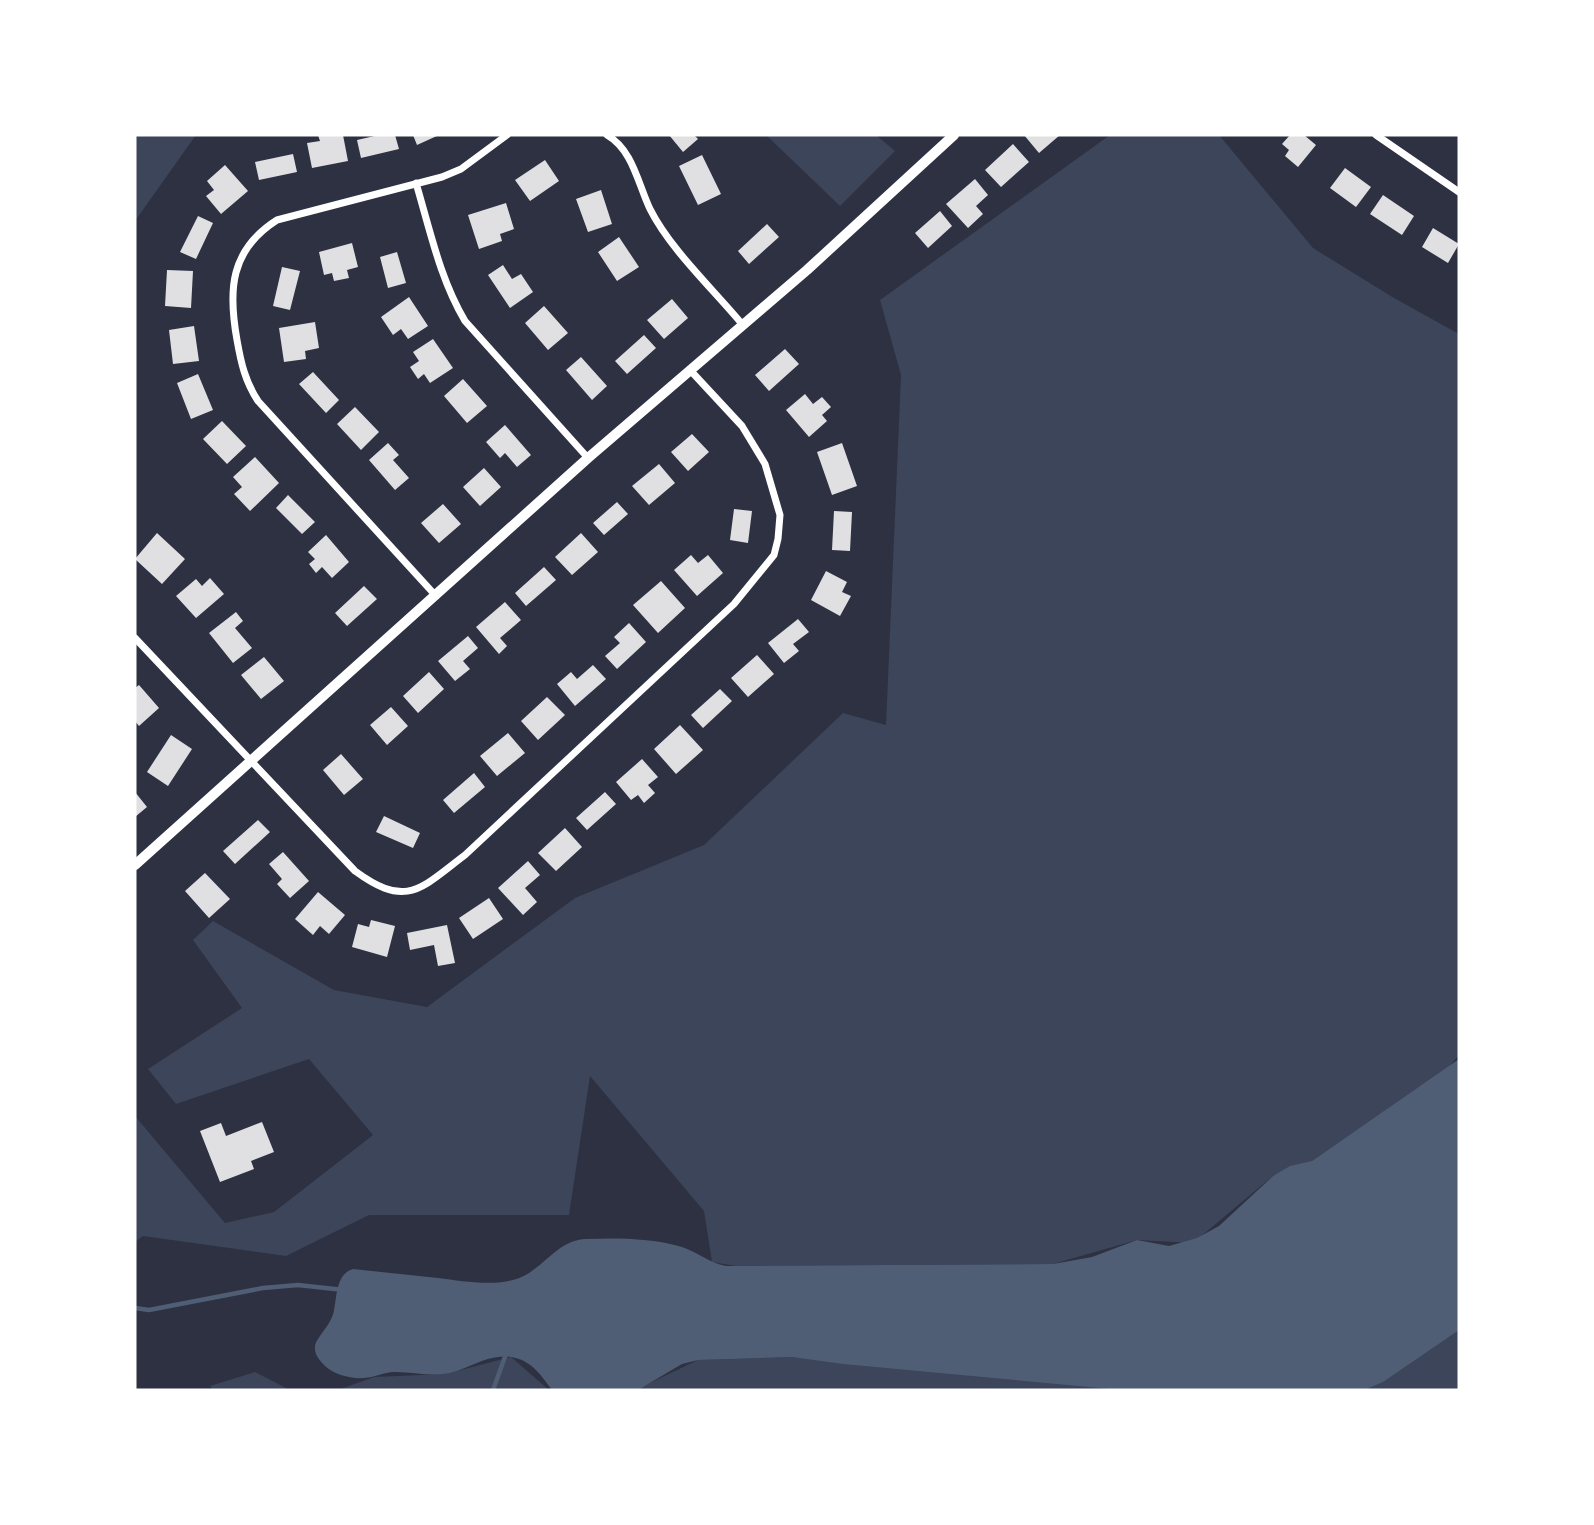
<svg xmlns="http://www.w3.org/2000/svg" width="1594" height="1525" font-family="Inter,sans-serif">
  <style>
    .green { fill: #3c4559 }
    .water { fill: #4f5d75 }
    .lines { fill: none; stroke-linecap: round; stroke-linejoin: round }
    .stream { stroke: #4f5d75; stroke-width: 4.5 }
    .building { fill: #e0e0e3 }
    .minor { stroke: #fff; stroke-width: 7 }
    .tertiary { stroke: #fff; stroke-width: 10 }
  </style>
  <rect width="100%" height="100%" fill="#2d3142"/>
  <path class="green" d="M 135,135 L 196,135 L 135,221 Z
    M 766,135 L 876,135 L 895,151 L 840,206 Z
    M 1110,135 L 1219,135 L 1313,248 L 1394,298 L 1459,334 L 1459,1055 L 1447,1069 L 1312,1161 L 1273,1176 L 1193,1243 L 1137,1240 L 1053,1264 L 736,1266 L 712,1262 L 704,1211 L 590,1076 L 569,1215 L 369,1215 L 286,1256 L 143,1236 L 135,1242 L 135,1116 L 225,1223 L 274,1212 L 373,1135 L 309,1059 L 176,1104 L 148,1069 L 242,1008 L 193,940 L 213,921 L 334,990 L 427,1007 L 575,898 L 704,845 L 843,713 L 886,725 L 901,375 L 880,300 Z
    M 1459,1327 L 1459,1390 L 1359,1390 Z
    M 511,1357 L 549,1390 L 338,1390 L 374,1377 L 445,1374 Z
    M 792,1357 L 1126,1390 L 635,1390 L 698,1360 Z
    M 255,1372 L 290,1390 L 213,1390 L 210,1386 Z"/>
  <path class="water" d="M 1459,1059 L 1459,1330 L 1383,1382 L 1364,1390 L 1121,1390 L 843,1364 L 792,1357 L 698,1360 L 682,1364 L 638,1390 L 552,1390 C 541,1375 531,1360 511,1357 C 487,1353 467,1371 444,1374 C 428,1376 412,1372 396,1372 C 388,1372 383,1374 375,1376 C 359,1381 337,1377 325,1366 C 320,1361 314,1354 315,1347 C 315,1338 332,1325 334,1310 C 337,1296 336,1274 353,1269 C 381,1272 410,1275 438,1278 C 462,1281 489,1286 513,1280 C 542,1273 555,1240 586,1239 C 617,1238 652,1238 682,1247 C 698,1252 709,1263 726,1266 L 1053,1264 L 1092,1257 L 1137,1240 L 1169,1246 L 1197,1238 L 1219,1226 L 1273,1176 L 1290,1166 L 1312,1161 Z"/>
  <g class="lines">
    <path class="stream" d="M 135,1308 L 149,1310 L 263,1288 L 298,1285 L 344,1290
      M 493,1390 L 506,1354"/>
  </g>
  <path class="building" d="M 318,135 L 343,135 L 348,161 L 312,168 L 307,143 L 320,141 Z
    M 379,135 L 395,135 L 399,149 L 361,158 L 357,140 Z
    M 413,135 L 439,135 L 417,145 Z
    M 669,135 L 694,135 L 698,139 L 683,152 Z
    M 1024,135 L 1060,135 L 1039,153 Z
    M 1290,135 L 1304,135 L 1316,145 L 1298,167 L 1285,156 L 1289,150 L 1282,144 Z
    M 1013,144 L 1029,162 L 1001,187 L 985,170 Z
    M 293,154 L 297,172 L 259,180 L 255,162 Z
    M 702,155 L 721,194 L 698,205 L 679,166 Z
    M 545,160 L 559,181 L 530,201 L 515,180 Z
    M 225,165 L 248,191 L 221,214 L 206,196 L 214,190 L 207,181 Z
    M 1345,168 L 1371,187 L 1356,207 L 1330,188 Z
    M 975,179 L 988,195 L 976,206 L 983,214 L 968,228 L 946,204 Z
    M 601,190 L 612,224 L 588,232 L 576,199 Z
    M 1383,195 L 1414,216 L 1402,235 L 1370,214 Z
    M 506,203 L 514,229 L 500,234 L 502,241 L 479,249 L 468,215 Z
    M 940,211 L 952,226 L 928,248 L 915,233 Z
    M 198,216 L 213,223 L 196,259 L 180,252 Z
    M 767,224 L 779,237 L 749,264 L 738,251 Z
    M 1433,228 L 1459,244 L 1448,263 L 1422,247 Z
    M 619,237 L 639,267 L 617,281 L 598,252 Z
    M 352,243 L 358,267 L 347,270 L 349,278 L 334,281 L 332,273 L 324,275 L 319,252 Z
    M 397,252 L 406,283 L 388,288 L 380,257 Z
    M 503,265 L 512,279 L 521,274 L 533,292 L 510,308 L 488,275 Z
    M 282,267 L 300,271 L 290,310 L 273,306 Z
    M 167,270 L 193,271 L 191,308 L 165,306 Z
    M 409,297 L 428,326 L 408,339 L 401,329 L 393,335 L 381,317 Z
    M 672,299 L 688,318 L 664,339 L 647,320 Z
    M 544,306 L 568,333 L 548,350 L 525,323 Z
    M 315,322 L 319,348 L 305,351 L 306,359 L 284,362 L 279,328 Z
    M 194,326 L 199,361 L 173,364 L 169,330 Z
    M 644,335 L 656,348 L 627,374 L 615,361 Z
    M 433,339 L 453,368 L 430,383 L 424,374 L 418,379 L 410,367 L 419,361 L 413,352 Z
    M 785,349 L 799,364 L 769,391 L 755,375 Z
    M 581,357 L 607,386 L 592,400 L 566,370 Z
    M 313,372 L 339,400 L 326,413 L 299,384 Z
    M 198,374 L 213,410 L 191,419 L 177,383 Z
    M 463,379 L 487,406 L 467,423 L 444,396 Z
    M 805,394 L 813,404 L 822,397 L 831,407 L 822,415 L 827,421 L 809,437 L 786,410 Z
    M 355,407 L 379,432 L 361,450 L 337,424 Z
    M 222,421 L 246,446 L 227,464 L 203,439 Z
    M 505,425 L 531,455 L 517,467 L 505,453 L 500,458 L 486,442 Z
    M 692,434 L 709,452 L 688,471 L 671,452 Z
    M 388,443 L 399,455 L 393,460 L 409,478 L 395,490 L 369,460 Z
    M 842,443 L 857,486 L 832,495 L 817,452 Z
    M 255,457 L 279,483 L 250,511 L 234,494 L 242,487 L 233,477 Z
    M 659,464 L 675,483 L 649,505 L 632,486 Z
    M 484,468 L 501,487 L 480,506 L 463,487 Z
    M 288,495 L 315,522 L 302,534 L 276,508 Z
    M 617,502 L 628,514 L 604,535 L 593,523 Z
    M 443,504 L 461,524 L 439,543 L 421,523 Z
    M 734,509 L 752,511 L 748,543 L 730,540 Z
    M 834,511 L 852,512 L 850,551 L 832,550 Z
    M 157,533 L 185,559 L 162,584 L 135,559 Z
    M 581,533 L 598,552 L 572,575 L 555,557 Z
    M 326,535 L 349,562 L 332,578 L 322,567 L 316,573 L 309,564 L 315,559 L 308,552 Z
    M 691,555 L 698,563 L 708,555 L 723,573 L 697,596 L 674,570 Z
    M 544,567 L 556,580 L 526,606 L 515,593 Z
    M 826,571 L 847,582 L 842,592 L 851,596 L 840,616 L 811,600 Z
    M 210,578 L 224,594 L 196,618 L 176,596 L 196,579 L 202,586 Z
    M 661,581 L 685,608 L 658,633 L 633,605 Z
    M 364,586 L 377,599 L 347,626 L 335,613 Z
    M 505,602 L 521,620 L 500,638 L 507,646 L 499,654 L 476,627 Z
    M 236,612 L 243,621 L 235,628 L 252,648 L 233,663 L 209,633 Z
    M 798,619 L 809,632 L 793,644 L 799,651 L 784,663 L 768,643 Z
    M 629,623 L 646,642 L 617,669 L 605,656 L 620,643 L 614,637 Z
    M 468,636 L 478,648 L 463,661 L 470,669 L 455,681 L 438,661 Z
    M 757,655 L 774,674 L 748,697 L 731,678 Z
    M 264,657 L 284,681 L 261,699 L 241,675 Z
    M 593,665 L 606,679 L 575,706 L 557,684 L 571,672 L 577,679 Z
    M 429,672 L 444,689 L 418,713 L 403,696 Z
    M 139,685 L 159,708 L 139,726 L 135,721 L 135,688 Z
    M 720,689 L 732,701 L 703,728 L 691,715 Z
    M 547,697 L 565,715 L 538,740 L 521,721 Z
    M 391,707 L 408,726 L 387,745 L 370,725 Z
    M 680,725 L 703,750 L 676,774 L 654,749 Z
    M 508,733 L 525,753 L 497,776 L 480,756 Z
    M 171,735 L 192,749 L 168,786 L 147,772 Z
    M 341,754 L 363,779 L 344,795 L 323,770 Z
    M 642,759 L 658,777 L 648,785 L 655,793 L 644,803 L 638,795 L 631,800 L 616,782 Z
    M 474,773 L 485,787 L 454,813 L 443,800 Z
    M 135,792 L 147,807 L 135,817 Z
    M 605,792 L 616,804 L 587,830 L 576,818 Z
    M 384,816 L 420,833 L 413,848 L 376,832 Z
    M 258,820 L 270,832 L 235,864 L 223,851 Z
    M 565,828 L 582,847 L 556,871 L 538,853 Z
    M 283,852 L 309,881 L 290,898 L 277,884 L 282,879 L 269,864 Z
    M 528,861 L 540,875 L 525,888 L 537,902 L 523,915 L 498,888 Z
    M 205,873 L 230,899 L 209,918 L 185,891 Z
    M 318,892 L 345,915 L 329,934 L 320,926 L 313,935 L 295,919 Z
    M 489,898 L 503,919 L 473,939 L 459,918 Z
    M 371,920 L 395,926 L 387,957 L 352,947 L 358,924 L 369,927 Z
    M 447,925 L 455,963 L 438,966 L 434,945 L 410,950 L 407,933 Z
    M 262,1122 L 274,1152 L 251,1161 L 254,1169 L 220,1182 L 200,1131 L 221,1123 L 226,1136 Z"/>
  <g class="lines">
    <path class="minor" d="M 607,135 C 633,150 638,184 650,209 C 670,249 713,289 742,324
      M 1376,135 L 1459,192
      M 416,183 C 430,230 440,279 465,321 L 588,458
      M 436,596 L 258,401 C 245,381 241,363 237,340 C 228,290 230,250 277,220 L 442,177 L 461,169 L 507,135
      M 135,638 L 355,871 C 407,909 420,889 465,855 L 734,604 L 774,555 L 778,539 L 780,515 L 765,464 L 742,426 L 690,370"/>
    <path class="tertiary" d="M 135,865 L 588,458 L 807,270 L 954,135"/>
  </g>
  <rect width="1594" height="1525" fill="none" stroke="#ffffff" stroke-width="273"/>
</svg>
